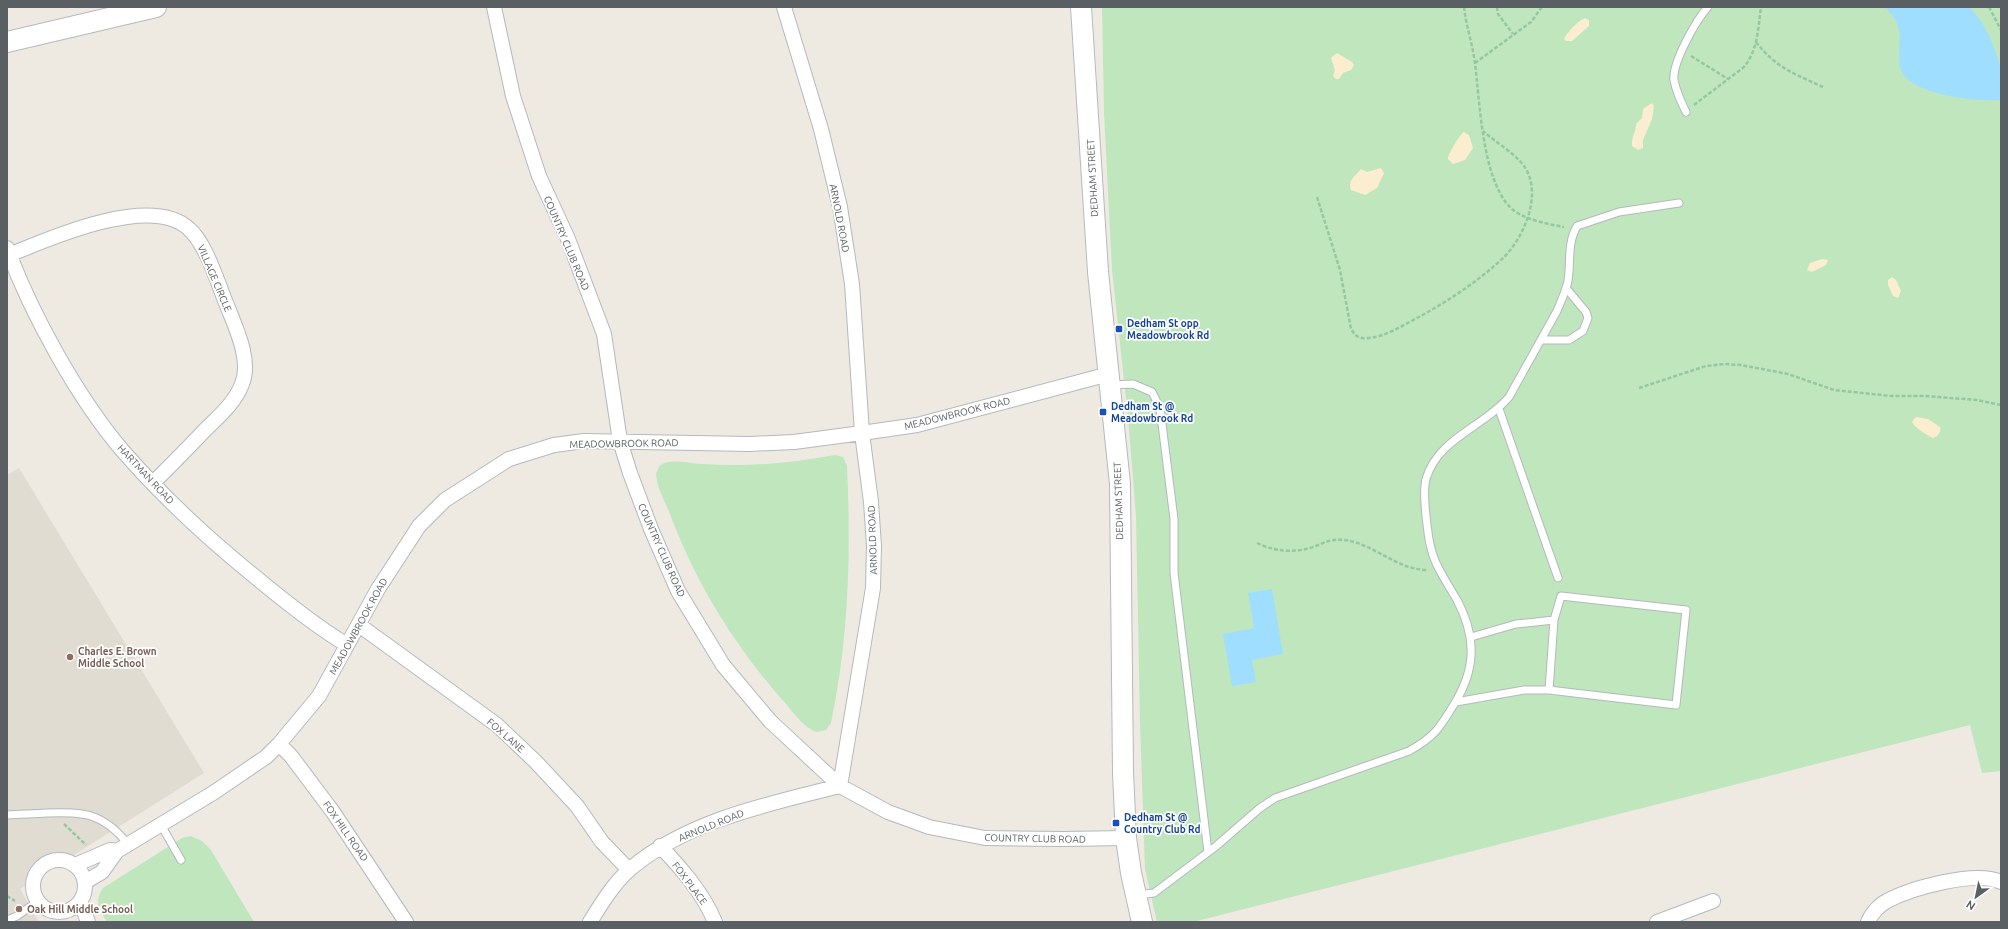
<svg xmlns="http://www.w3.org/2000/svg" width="2008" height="929" font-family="Ubuntu,sans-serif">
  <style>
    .education { fill: #e0dcd2 }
    .green { fill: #c0e6bd }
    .sand { fill: #fbedcf }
    .water { fill: #a0deff }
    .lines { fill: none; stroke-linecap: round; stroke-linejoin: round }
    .lane-casing { stroke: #b4b9bd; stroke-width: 9 }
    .street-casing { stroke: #b4b9bd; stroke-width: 16 }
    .secondary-casing { stroke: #b5babf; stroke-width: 22 }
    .path { stroke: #95c8a0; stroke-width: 2.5; stroke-dasharray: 4 2; stroke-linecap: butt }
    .lane { stroke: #fff; stroke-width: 7 }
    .street { stroke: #fff; stroke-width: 14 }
    .secondary { stroke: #fff; stroke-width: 20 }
    .transit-dot { fill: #1a4fb4; stroke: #fff; stroke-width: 1.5 }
    .education-dot { fill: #8d6e63; stroke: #fff; stroke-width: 1.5 }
    .labels { text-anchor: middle; stroke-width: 3.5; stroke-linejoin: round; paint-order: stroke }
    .street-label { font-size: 10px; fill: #5a5f63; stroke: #fff }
    .transit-label { font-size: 10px; font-weight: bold; fill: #164399; stroke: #fff; text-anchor: start }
    .education-label { font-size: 10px; font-weight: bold; fill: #785e54; stroke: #fff; text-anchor: start }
  </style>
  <rect width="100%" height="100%" fill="#eeeae2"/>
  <path class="education" d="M 19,468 L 204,773 L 20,889 L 39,922 L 7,922 L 7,475 Z"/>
  <path class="green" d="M 1102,7 L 2001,7 L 2001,771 L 1982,773 L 1970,725 L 1193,922 L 1157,922 L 1145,869 L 1140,724 L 1136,516 L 1128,417 L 1112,270 L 1104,112 Z
    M 835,455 L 843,457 L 847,466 C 851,554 849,636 831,723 L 826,730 L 817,732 C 805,729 794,713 786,704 C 736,648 696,584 670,514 C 665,502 657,488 656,474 L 659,466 C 670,457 691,464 704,464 C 748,467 792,463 835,455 Z
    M 191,836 L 202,841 L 211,850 L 254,922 L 107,922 C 99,909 94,901 103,888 L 182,838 Z"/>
  <path class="sand" d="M 1585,18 L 1589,20 L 1589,26 L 1572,41 L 1566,41 L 1564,39 C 1567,32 1578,21 1585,18 Z
    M 1337,53 L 1352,62 L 1354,65 L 1351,70 L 1343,73 L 1339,79 L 1336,79 L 1333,76 L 1335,70 L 1331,58 Z
    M 1652,103 L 1654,106 L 1652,119 L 1643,140 L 1643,148 L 1638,150 L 1632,146 C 1631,138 1636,132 1636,124 L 1642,118 L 1643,109 Z
    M 1464,132 L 1469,135 L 1473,148 L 1465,160 L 1453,164 L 1448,159 C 1448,154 1460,134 1464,132 Z
    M 1381,168 L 1384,173 L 1377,188 L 1365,195 L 1351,190 C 1347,180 1356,176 1361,169 L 1367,172 Z
    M 1822,259 L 1828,260 L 1826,265 L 1812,272 L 1807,270 L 1810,263 Z
    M 1892,277 L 1896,280 L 1901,291 L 1898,298 L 1893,296 L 1888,285 L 1888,280 Z
    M 1916,417 L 1928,419 L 1940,427 C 1942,432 1937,437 1933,438 C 1927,435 1915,428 1912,422 Z"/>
  <path class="water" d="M 1885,7 L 1969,7 C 1986,23 1994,46 2001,68 C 2003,77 2001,90 2001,100 C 1979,102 1905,95 1900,67 C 1896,40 1908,30 1885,7 Z
    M 1272,589 L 1283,654 L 1252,660 L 1256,682 L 1232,686 L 1223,634 L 1254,628 L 1248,593 Z"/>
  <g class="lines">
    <defs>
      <path id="lane" d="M 1686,112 C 1681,102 1676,91 1674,80 C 1672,63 1696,20 1708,7
        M 1541,340 L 1569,340 L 1583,331 L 1588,318 L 1586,312 L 1566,288
        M 1110,385 L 1133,384 L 1152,392 L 1160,408 L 1174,519 L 1174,573 L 1208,852
        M 1499,409 L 1558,578
        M 1471,637 L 1516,624 L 1554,620
        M 1456,702 L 1524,690 L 1549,690 L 1676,705 L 1686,610 L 1561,596 L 1554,620 L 1549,690
        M 7,815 C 20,814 34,814 47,813 C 85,812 103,813 128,844
        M 161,825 L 181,860
        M 1136,895 L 1154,893 L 1215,847 L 1260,808 L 1275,798 L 1409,751 C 1434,737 1439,729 1453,706 C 1476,670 1477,638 1457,600 C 1450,588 1442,576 1436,563 C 1429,548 1428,532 1426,516 C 1425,504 1423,491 1426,479 C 1438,438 1484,427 1509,397 L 1557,311 C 1561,301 1566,291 1568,281 C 1571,262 1567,243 1577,226 L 1619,212 L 1679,203
        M 7,920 L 17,916 L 38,901"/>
      <path id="street" d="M 494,7 L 513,96 L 539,176 L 568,239 L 604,334 L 620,441 L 630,473 L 651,529 L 678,591 L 723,665 L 770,721 L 840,786 L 888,812 L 929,827 L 985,838 L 1063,839 L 1126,838
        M 7,248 C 31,313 77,397 122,450 C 162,496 206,537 253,575 C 283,600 314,625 347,645
        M 9,255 C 50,238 150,194 188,228 C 206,243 217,281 226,303 C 235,326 252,360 242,384 C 235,403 218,417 204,431 C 187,449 170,466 153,483
        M 359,625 L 497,725 L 536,762 L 577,806 L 602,842 L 629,870
        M 279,744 L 291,756 L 333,812 L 406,922
        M 660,846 C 682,869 703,893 715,922
        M33 886a26 26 0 1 1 52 0a26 26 0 1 1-52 0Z
        M 75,865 L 110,850 L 117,851
        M 85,882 L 102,872 L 117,851 L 213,793 L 266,757 L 279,744 L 319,696 L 378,589 L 419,526 L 445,500 L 509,459 L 554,445 L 584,441 L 750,444 L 794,442 L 862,433 L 917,425 L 1109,374
        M 80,901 L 88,922
        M 590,922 C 601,904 614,883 630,869 C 688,820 769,804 840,786 L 873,588 L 874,546 L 871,502 L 862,433 L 852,284 L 840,207 L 821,129 L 784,7
        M 1657,922 L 1713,901
        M 1868,922 C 1871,914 1879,905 1887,901 C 1911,888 1976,870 2001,882"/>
      <path id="secondary" d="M 1081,7 L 1098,272 L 1120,484 L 1123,772 L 1126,838 L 1131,873 L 1142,922
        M 7,42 L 156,7"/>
    </defs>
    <use href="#lane" class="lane-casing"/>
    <use href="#street" class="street-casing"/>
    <use href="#secondary" class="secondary-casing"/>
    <path class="path" d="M 1464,7 C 1466,26 1473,45 1475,64 C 1480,102 1482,182 1512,209 C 1525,220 1548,224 1564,227
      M 1497,7 L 1498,14 L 1513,34
      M 1989,7 L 2001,30
      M 1756,42 C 1776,68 1795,74 1823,87
      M 1691,56 L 1728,79
      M 1475,63 L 1531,22 L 1542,7
      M 1694,105 L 1744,67 C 1758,50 1758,28 1761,7
      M 1317,197 L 1340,270 L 1351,329 C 1355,335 1358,339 1366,338 C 1384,338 1403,325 1419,317 C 1448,301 1477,282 1501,260 C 1523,240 1542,197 1526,169 C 1518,155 1495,142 1483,131
      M 1639,388 L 1706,366 L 1725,364 L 1741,365 L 1788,374 L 1834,390 L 1891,396 L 1925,396 L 1977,400 L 2001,405
      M 1257,543 C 1271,550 1290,553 1306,549 C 1321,546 1326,538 1344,540 C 1373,543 1397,570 1427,570
      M 64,824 L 86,845
      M 7,896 L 15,901"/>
    <use href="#lane" class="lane"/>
    <use href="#street" class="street"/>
    <use href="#secondary" class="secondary"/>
  </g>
  <g class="transit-dot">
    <rect x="1115" y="325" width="8" height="8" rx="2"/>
    <rect x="1099" y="408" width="8" height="8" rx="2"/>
    <rect x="1112" y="819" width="8" height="8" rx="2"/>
  </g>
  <g class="education-dot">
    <circle cx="70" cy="657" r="4"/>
    <circle cx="19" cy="909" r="4"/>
  </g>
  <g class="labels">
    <g class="street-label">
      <text transform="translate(1092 178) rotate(-93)" y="4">DEDHAM STREET</text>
      <text transform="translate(840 218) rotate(79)" y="4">ARNOLD ROAD</text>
      <text transform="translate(567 243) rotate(67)" y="4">COUNTRY CLUB ROAD</text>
      <text transform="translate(215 278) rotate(67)" y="4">VILLAGE CIRCLE</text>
      <text transform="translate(957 413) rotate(-14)" y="4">MEADOWBROOK ROAD</text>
      <text transform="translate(624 443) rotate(-1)" y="4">MEADOWBROOK ROAD</text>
      <text transform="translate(146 474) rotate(47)" y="4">HARTMAN ROAD</text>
      <text transform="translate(1118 501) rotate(-92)" y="4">DEDHAM STREET</text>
      <text transform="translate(872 540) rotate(-92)" y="4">ARNOLD ROAD</text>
      <text transform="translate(662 550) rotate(66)" y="4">COUNTRY CLUB ROAD</text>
      <text transform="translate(358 626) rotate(-61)" y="4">MEADOWBROOK ROAD</text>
      <text transform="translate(506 735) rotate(41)" y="4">FOX LANE</text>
      <text transform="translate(711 825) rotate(-22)" y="4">ARNOLD ROAD</text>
      <text transform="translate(346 831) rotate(55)" y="4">FOX HILL ROAD</text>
      <text transform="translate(1035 838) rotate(1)" y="4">COUNTRY CLUB ROAD</text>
      <text transform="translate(690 883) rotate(53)" y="4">FOX PLACE</text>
    </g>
    <g class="transit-label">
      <text x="1127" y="327">Dedham St opp<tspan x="1127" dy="12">Meadowbrook Rd</tspan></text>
      <text x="1111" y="410">Dedham St @<tspan x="1111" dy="12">Meadowbrook Rd</tspan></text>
      <text x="1124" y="821">Dedham St @<tspan x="1124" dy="12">Country Club Rd</tspan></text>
    </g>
    <g class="education-label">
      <text x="78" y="655">Charles E. Brown<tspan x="78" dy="12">Middle School</tspan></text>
      <text x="27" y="913">Oak Hill Middle School</text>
    </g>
  </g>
  <rect width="2008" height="929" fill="none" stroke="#5a5f63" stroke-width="16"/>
  <g transform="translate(1976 897) rotate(213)" stroke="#ffffff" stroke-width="3" paint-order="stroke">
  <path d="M0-3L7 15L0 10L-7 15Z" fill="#5a5f63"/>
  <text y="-6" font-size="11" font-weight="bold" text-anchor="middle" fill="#5a5f63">N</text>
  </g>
</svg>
